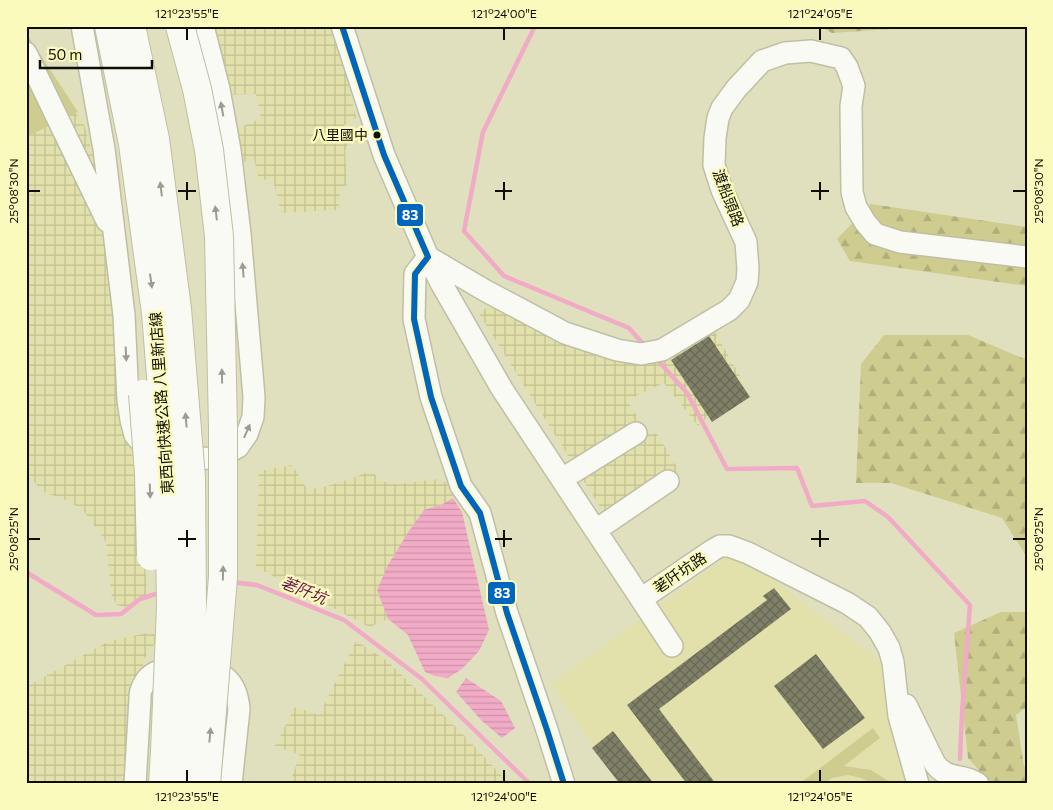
<svg xmlns="http://www.w3.org/2000/svg" width="1053" height="810" font-family="Commissioner,'Noto Sans TC',sans-serif">
  <style>
    .built { fill: #e2e1ac }
    .industrial { fill: url(#industrial-grid) }
    .grass { fill: #cecd8f }
    .forest { fill: url(#forest-firs) }
    .water { fill: url(#water-rules) }
    .lines { fill: none; stroke-linecap: round; stroke-linejoin: round }
    .stream { stroke: #f1abc6; stroke-width: 4.5 }
    .building { fill: url(#building-cross-hatch) }
    .minor-casing { stroke: #bfbfa4; stroke-width: 24 }
    .minor { stroke: #fafaf5; stroke-width: 21 }
    .highway-bridge-casing { stroke: #bfbfa4; stroke-width: 30; stroke-linecap: butt }
    .highway-bridge { stroke: #fafaf5; stroke-width: 28 }
    .bus-1-casing { stroke: #fbfabd; stroke-width: 10 }
    .bus-1 { stroke: #0065bd; stroke-width: 6 }
    .oneway { fill: #9c9c93 }
    .ticks { fill: none; stroke: #0f0e00; stroke-width: 2 }
    .bus-dot { fill: #0f0e00; stroke: #fbfabd; stroke-width: 2 }
    .labels { text-anchor: middle; stroke-width: 5; stroke-linejoin: round; paint-order: stroke }
    .bus-label { font-size: 14px; fill: #0f0e00; stroke: #fbfabd; text-anchor: end }
    .street-label { font-size: 15px; fill: #0f0e00; stroke: #fbfabd }
    .water-label { font-size: 16px; font-style: italic; fill: #6a124a; stroke: #fbfabd }
    .line-badge { stroke: #fbfabd; stroke-width: 2 }
    .badge-label { font-size: 14px; text-anchor: middle; font-weight: bold; fill: #fff }
    .neatline { fill: none; stroke: #0f0e00; stroke-width: 2 }
    .ticks-label { font-size: 12px; text-anchor: middle; fill: #0f0e00 }
  </style>
  <defs>
    <pattern id="industrial-grid" width="8" height="8" patternUnits="userSpaceOnUse" patternTransform="scale(1.25)"><rect width="8" height="8" fill="#e2e1ac"/><path d="M0 4h8M4 0v8" fill="none" stroke="#c1c092"/></pattern>
    <pattern id="forest-firs" width="22" height="20" patternUnits="userSpaceOnUse" patternTransform="scale(1.25)"><rect width="22" height="20" fill="#cecd8f"/><path d="M5 1l3.5 6h-7zM16 11l3.5 6h-7z" fill="#b0af7a"/></pattern>
    <pattern id="water-rules" width="6" height="5" patternUnits="userSpaceOnUse" patternTransform="scale(1.25)"><rect width="6" height="5" fill="#f1abc6"/><path d="M0 2.5h6" fill="none" stroke="#cd92a8"/></pattern>
    <pattern id="building-cross-hatch" width="8" height="8" patternUnits="userSpaceOnUse" patternTransform="scale(1.25)"><rect width="8" height="8" fill="#808069"/><path d="M0 0l8 8M0 8l8-8" fill="none" stroke="#676754"/></pattern>
  </defs>
  <rect width="100%" height="100%" fill="#e0e0be"/>
  <path class="built" d="M 735,551 L 883,663 L 913,784 L 618,784 L 551,684 Z"/>
  <path class="industrial" d="M 203,26 L 329,26 L 346,74 L 356,118 L 344,125 L 348,148 L 345,150 L 347,185 L 340,187 L 339,210 L 281,213 L 273,179 L 259,180 L 254,158 L 240,163 L 229,133 L 261,118 L 256,94 L 225,95 Z
    M 26,35 L 68,106 L 83,121 L 112,218 L 139,474 L 147,593 L 142,600 L 125,607 L 117,605 L 111,594 L 106,542 L 97,529 L 82,509 L 60,497 L 47,494 L 37,486 L 26,469 Z
    M 496,304 L 626,363 L 633,363 L 712,327 L 744,383 L 698,426 L 664,383 L 627,400 L 647,433 L 657,434 L 680,472 L 607,518 L 478,312 Z
    M 292,465 L 305,486 L 317,489 L 353,478 L 372,470 L 379,481 L 396,484 L 438,479 L 451,485 L 453,498 L 441,505 L 424,511 L 409,531 L 388,565 L 377,590 L 388,619 L 369,627 L 256,567 L 259,471 Z
    M 147,633 L 155,634 L 158,639 L 143,660 L 139,784 L 32,784 L 26,774 L 26,687 L 109,641 Z
    M 356,641 L 386,660 L 458,729 L 505,779 L 508,784 L 289,784 L 300,755 L 275,746 L 295,707 L 319,715 Z"/>
  <path class="grass" d="M 26,33 L 78,112 L 26,137 Z
    M 873,728 L 880,738 L 844,766 L 871,770 L 893,784 L 873,784 L 861,778 L 848,775 L 832,778 L 823,784 L 799,784 Z"/>
  <path class="forest" d="M 819,26 L 936,26 L 832,33 Z
    M 871,204 L 1027,227 L 1027,286 L 850,261 L 837,239 Z
    M 884,335 L 968,335 L 1027,360 L 1027,557 L 1002,518 L 891,483 L 856,483 L 861,364 Z
    M 1001,612 L 1027,612 L 1027,707 L 1016,715 L 1024,766 L 1027,770 L 1027,784 L 991,784 L 968,758 L 954,633 Z"/>
  <path class="water" d="M 453,498 L 462,512 L 489,630 L 479,651 L 462,669 L 448,678 L 435,676 L 425,672 L 408,635 L 388,619 L 377,590 L 388,565 L 409,531 L 424,510 L 441,505 Z
    M 466,678 L 501,701 L 515,728 L 502,738 L 482,721 L 456,692 Z"/>
  <g class="lines">
    <path class="stream" d="M 535,26 L 483,132 L 464,231 L 504,276 L 629,328 L 645,346
      M 655,357 L 687,393 L 727,469 L 797,468 L 812,506 L 865,501 L 888,517 L 970,605 L 962,713 L 960,759
      M 26,572 L 96,615 L 121,614 L 140,599 L 162,592
      M 231,582 L 257,585 L 344,620 L 422,679 L 530,784"/>
  </g>
  <path class="building" d="M 709,336 L 750,397 L 712,422 L 671,360 Z
    M 774,588 L 791,609 L 659,709 L 716,784 L 687,784 L 627,705 L 767,600 L 763,596 Z
    M 816,654 L 865,718 L 823,749 L 774,686 Z
    M 613,731 L 654,784 L 620,784 L 592,748 Z"/>
  <g class="lines">
    <defs>
      <path id="minor" d="M 82,26 L 104,149 L 124,315 L 128,400 L 131,420 L 135,435 L 143,444
        M 342,26 L 384,155 L 428,257 L 415,274 L 414,319 L 431,397 L 461,486 L 480,513 L 507,613 L 547,730 L 564,784
        M 26,53 L 107,221
        M 428,257 L 486,291 L 565,333 L 617,350 L 641,354 L 662,350 L 729,310 L 739,300 L 747,282 L 748,269 L 746,242 L 722,190 L 714,165 L 715,138 L 718,118 L 722,108 L 736,89 L 762,61 L 785,53 L 811,51 L 841,58 L 847,67 L 854,86 L 851,106 L 852,192 L 856,207 L 865,222 L 875,234 L 900,242 L 1027,257
        M 428,257 L 441,283 L 502,389 L 641,599 L 713,550 L 720,546 L 729,546 L 748,553 L 847,603 L 868,617 L 880,632 L 889,648 L 893,662 L 899,716 L 918,784
        M 174,459 L 217,458 L 238,447 L 247,434 L 253,417 L 254,397 L 240,234 L 230,150 L 219,89 L 203,26
        M 562,479 L 636,433
        M 596,530 L 668,481
        M 641,599 L 672,646
        M 906,705 L 935,764 C 948,781 962,773 978,784
        M 135,784 L 140,699 C 140,695 140,691 142,688 C 151,664 176,669 196,671 C 205,673 217,672 226,678 C 235,686 238,697 239,709 L 231,784"/>
    </defs>
    <use href="#minor" class="minor-casing"/>
    <use href="#minor" class="minor"/>
    <defs>
      <path id="highway-bridge" d="M 109,26 L 133,144 L 156,313 L 169,477 L 171,607 L 165,751 L 163,784
        M 131,26 L 155,139 L 177,309 L 191,478 L 192,607 L 188,752 L 186,784
        M 180,26 L 197,89 L 209,150 L 219,236 L 223,428 L 223,577 L 206,784
        M 143,394 L 149,473 L 151,556"/>
    </defs>
    <use href="#highway-bridge" class="highway-bridge-casing"/>
    <use href="#highway-bridge" class="highway-bridge"/>
    <defs>
      <path id="bus-1" d="M 342,26 L 384,155 L 428,257 L 415,274 L 414,319 L 431,397 L 461,486 L 480,513 L 507,613 L 547,730 L 564,784"/>
    </defs>
    <use href="#bus-1" class="bus-1-casing"/>
    <use href="#bus-1" class="bus-1"/>
  </g>
  <defs><path id="oneway-solid" d="M-6-.8H1V-3.2L6.5 0L1 3.2V.8H-6Z" transform="scale(1.25)"/></defs>
  <g class="oneway">
    <use href="#oneway-solid" transform="translate(222 109) rotate(-100)"/>
    <use href="#oneway-solid" transform="translate(161 189) rotate(-97)"/>
    <use href="#oneway-solid" transform="translate(216 213) rotate(-97)"/>
    <use href="#oneway-solid" transform="translate(243 270) rotate(-95)"/>
    <use href="#oneway-solid" transform="translate(151 281) rotate(82)"/>
    <use href="#oneway-solid" transform="translate(126 354) rotate(87)"/>
    <use href="#oneway-solid" transform="translate(222 376) rotate(-91)"/>
    <use href="#oneway-solid" transform="translate(186 420) rotate(-95)"/>
    <use href="#oneway-solid" transform="translate(247 431) rotate(-66)"/>
    <use href="#oneway-solid" transform="translate(150 491) rotate(88)"/>
    <use href="#oneway-solid" transform="translate(223 573) rotate(-89)"/>
    <use href="#oneway-solid" transform="translate(210 735) rotate(-85)"/>
  </g>
  <path class="ticks" d="M 187,28 L 187,40M 504,28 L 504,40M 820,28 L 820,40M 187,182 L 187,200M 504,182 L 504,200M 820,182 L 820,200M 28,191 L 40,191M 178,191 L 196,191M 495,191 L 512,191M 811,191 L 829,191M 1013,191 L 1026,191M 187,530 L 187,547M 504,530 L 504,547M 820,530 L 820,547M 28,539 L 40,539M 178,539 L 196,539M 495,539 L 512,539M 811,539 L 829,539M 1013,539 L 1026,539M 187,770 L 187,782M 504,770 L 504,782M 820,770 L 820,782"/>
  <circle class="bus-dot" cx="377" cy="135" r="4.5"/>
  <g class="labels">
    <g class="bus-label">
      <text x="368" y="140">八里國中</text>
    </g>
    <g class="street-label">
      <text transform="translate(728 198) rotate(69)" y="5">渡船頭路</text>
      <text transform="translate(162 403) rotate(-94)" y="5">東西向快速公路 八里新店線</text>
      <text transform="translate(680 573) rotate(-34)" y="5">荖阡坑路</text>
    </g>
    <g class="water-label">
      <text transform="translate(304 590) rotate(22)" y="6">荖阡坑</text>
    </g>
  </g>
  <g class="line-badge">
    <rect x="396" y="203" width="28" height="24" rx="5" fill="#0065bd"/>
    <rect x="487" y="581" width="29" height="24" rx="5" fill="#0065bd"/>
  </g>
  <g class="badge-label">
    <text x="410" y="220">83</text>
    <text x="502" y="598">83</text>
  </g>
  <rect width="1053" height="810" fill="none" stroke="#fbfabd" stroke-width="55"/>
  <path d="M40 60v8h112v-8" fill="none" stroke="#0f0e00" stroke-width="2.5"/>
  <text x="48" y="60" font-size="15" fill="#0f0e00" stroke="#fbfabd" stroke-width="4" paint-order="stroke">50 m</text>
  <rect x="28" y="28" width="998" height="754" class="neatline"/>
  <g class="ticks-label">
    <text x="187" y="18">121°23'55"E</text>
    <text x="504" y="18">121°24'00"E</text>
    <text x="820" y="18">121°24'05"E</text>
    <text transform="translate(14 191) rotate(-90)" y="4">25°08'30"N</text>
    <text transform="translate(1039 191) rotate(-90)" y="4">25°08'30"N</text>
    <text transform="translate(14 539) rotate(-90)" y="4">25°08'25"N</text>
    <text transform="translate(1039 539) rotate(-90)" y="4">25°08'25"N</text>
    <text x="187" y="801">121°23'55"E</text>
    <text x="504" y="801">121°24'00"E</text>
    <text x="820" y="801">121°24'05"E</text>
  </g>
</svg>
